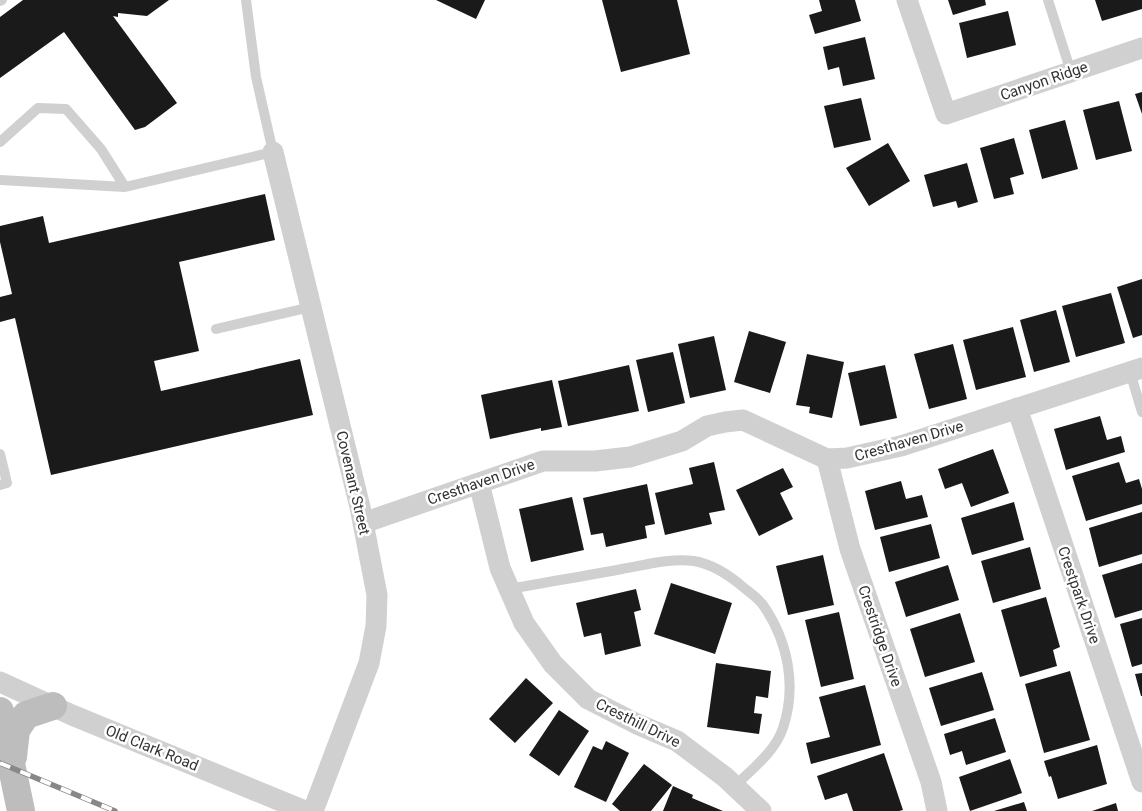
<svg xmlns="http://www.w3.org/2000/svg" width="1142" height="811" font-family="Roboto,sans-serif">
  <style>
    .building { fill: #1a1a1a }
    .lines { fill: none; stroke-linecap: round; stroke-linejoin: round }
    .lane { stroke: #d0d0d0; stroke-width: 10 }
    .street { stroke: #d0d0d0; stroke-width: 21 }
    .secondary { stroke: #bdbdbd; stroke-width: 28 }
    .rail-casing { stroke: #888; stroke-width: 5.5 }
    .rail { stroke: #fff; stroke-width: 4; stroke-dasharray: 11; stroke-linecap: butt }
    .labels { text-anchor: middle; stroke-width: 5; stroke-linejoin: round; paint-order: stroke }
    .street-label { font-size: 15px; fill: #333; stroke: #fff }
  </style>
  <rect width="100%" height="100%" fill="#fff"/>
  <path class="building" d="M 23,0 L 169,0 L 147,16 L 118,13 L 118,17 L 113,16 L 177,103 L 145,127 L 135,130 L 64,32 L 0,78 L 0,17 Z
    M 436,0 L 485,0 L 476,19 Z
    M 602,0 L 677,0 L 690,54 L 621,72 Z
    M 819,0 L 855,0 L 861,21 L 815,34 L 809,15 L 822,11 Z
    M 948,0 L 985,0 L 986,5 L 953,15 Z
    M 1095,0 L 1142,0 L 1142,9 L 1102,21 Z
    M 1008,11 L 1016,45 L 967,58 L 959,23 Z
    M 865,37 L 875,79 L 843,86 L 839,67 L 828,70 L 823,47 Z
    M 1142,92 L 1142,114 L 1135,94 Z
    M 861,98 L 871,140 L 834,148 L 824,106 Z
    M 1119,101 L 1132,151 L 1096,160 L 1083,110 Z
    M 1065,120 L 1078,169 L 1042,179 L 1029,130 Z
    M 1014,138 L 1024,174 L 1010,178 L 1014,194 L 994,199 L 980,148 Z
    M 888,143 L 910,181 L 869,206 L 846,168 Z
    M 967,163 L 978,202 L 958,208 L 956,201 L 933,207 L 924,175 Z
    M 265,194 L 275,240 L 179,262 L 199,351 L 154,361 L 161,391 L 300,359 L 313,415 L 51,475 L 15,318 L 0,322 L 0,297 L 12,294 L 0,242 L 0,226 L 43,216 L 49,243 Z
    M 1142,279 L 1142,335 L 1133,338 L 1117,287 Z
    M 1111,293 L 1125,343 L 1076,357 L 1062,306 Z
    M 1056,310 L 1070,362 L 1034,372 L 1020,320 Z
    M 1013,327 L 1026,377 L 976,390 L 963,340 Z
    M 749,331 L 786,342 L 770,393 L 734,382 Z
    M 714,336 L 726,390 L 690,398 L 678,344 Z
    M 953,344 L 967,399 L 929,409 L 914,354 Z
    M 673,352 L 685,403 L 648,412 L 636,360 Z
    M 807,354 L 844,362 L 832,418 L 809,413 L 810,407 L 796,405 Z
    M 629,365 L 639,411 L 568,426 L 558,381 Z
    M 885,365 L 897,418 L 860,426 L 848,373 Z
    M 552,380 L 562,427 L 541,431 L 541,428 L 490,439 L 481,395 Z
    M 1100,416 L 1107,440 L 1121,436 L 1125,452 L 1066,470 L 1054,429 Z
    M 993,449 L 1009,493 L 971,507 L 962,483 L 945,489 L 938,469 Z
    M 714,462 L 725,510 L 709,513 L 712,524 L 665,535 L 655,493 L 693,484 L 689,468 Z
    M 1119,462 L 1126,483 L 1139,479 L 1142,489 L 1142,504 L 1086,521 L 1072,476 Z
    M 783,468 L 793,487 L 780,493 L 793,519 L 759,536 L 736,490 Z
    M 901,481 L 906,499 L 922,495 L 928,517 L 875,530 L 865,491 Z
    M 647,484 L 655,524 L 645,526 L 647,538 L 606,547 L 603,533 L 591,535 L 583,498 Z
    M 572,497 L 584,550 L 531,562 L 519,509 Z
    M 1014,502 L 1024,540 L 972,555 L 961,518 Z
    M 1142,512 L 1142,554 L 1099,567 L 1089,528 Z
    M 931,524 L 940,558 L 889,572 L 880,537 Z
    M 1030,547 L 1041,589 L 993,603 L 981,561 Z
    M 823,555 L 834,605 L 788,615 L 776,566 Z
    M 1142,563 L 1142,610 L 1115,618 L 1102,575 Z
    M 948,565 L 959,600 L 906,617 L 895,582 Z
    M 671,583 L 732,603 L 715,654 L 654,634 Z
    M 636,589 L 641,610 L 634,612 L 641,646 L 605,655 L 601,633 L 584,637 L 576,603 Z
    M 1046,597 L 1060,647 L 1053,650 L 1057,666 L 1020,677 L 1001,610 Z
    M 839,612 L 854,679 L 821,687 L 805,620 Z
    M 960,613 L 975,662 L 925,677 L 910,629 Z
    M 1142,618 L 1142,664 L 1132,667 L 1120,624 Z
    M 716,663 L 771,671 L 768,698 L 756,696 L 754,713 L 762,714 L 759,734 L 707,727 Z
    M 1070,671 L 1090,740 L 1044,753 L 1025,684 Z
    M 982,672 L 994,710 L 941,726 L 929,688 Z
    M 1142,673 L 1142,696 L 1141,696 L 1135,674 Z
    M 526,678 L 553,703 L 515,743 L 489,719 Z
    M 865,685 L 881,745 L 811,764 L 806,743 L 830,737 L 819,697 Z
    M 559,710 L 589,731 L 559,776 L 529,755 Z
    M 995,718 L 1006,752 L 966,765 L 962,751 L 950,755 L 944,734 Z
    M 606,741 L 629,753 L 606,802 L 574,787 L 593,746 L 602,750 Z
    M 1097,745 L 1107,784 L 1058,799 L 1051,776 L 1049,777 L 1044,761 Z
    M 884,753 L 903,810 L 899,811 L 853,811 L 847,793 L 825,800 L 817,776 Z
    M 1010,759 L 1022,793 L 970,811 L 959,777 Z
    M 644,764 L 672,785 L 651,811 L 620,811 L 612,804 Z
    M 673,786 L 693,795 L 692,798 L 723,811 L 663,811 Z
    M 1024,802 L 1027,811 L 994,811 Z
    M 1116,803 L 1118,811 L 1092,811 Z"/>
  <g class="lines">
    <path class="lane" d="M 1048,0 L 1071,72
      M 0,1 L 2,0
      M 0,142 L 38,108 L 66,109 L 101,149 L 125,187
      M 0,180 L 125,187 L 273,152 L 256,77 L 246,0
      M 216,329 L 311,307
      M 1130,372 L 1142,412
      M 0,454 L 7,483 L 0,485
      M 510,589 C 547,582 585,576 622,569 C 645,565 670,558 694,561 C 712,564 729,575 743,587 C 750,593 758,598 763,605 C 788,641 797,686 783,728 C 775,752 752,769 735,786"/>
    <path class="street" d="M 907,0 L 946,114 L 1142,48
      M 273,152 L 360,507 L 377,595 L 376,626 L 369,663 L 313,811
      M 1017,408 L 1142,782
      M 827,459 L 850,549 L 931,782 L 937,811
      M 479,483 L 500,568 L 524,623 L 553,664 L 588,699 L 637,724 L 677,741 L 725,777 L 761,811
      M 363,523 L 543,461 L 595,461 L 630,457 L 682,441 L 707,426 L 725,422 L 743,420 L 827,459 L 847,458 L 901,446 L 1142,368
      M 0,682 L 72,715 L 305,811"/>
    <path class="secondary" d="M 0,711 L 21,811
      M 13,757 L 16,730 L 26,715 L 53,706"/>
    <defs>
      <path id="rail" d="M 0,763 L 115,811"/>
    </defs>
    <use href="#rail" class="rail-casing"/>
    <use href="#rail" class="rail"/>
  </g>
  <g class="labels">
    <g class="street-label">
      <text transform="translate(1044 81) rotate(-19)" y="5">Canyon Ridge</text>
      <text transform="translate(909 441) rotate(-16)" y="5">Cresthaven Drive</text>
      <text transform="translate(481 482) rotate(-19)" y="5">Cresthaven Drive</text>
      <text transform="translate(353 483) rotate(77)" y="5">Covenant Street</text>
      <text transform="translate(1079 595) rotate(71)" y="5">Crestpark Drive</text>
      <text transform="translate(880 636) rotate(71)" y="5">Crestridge Drive</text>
      <text transform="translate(638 723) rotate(26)" y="5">Cresthill Drive</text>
      <text transform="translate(152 748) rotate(22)" y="5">Old Clark Road</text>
    </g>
  </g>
</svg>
